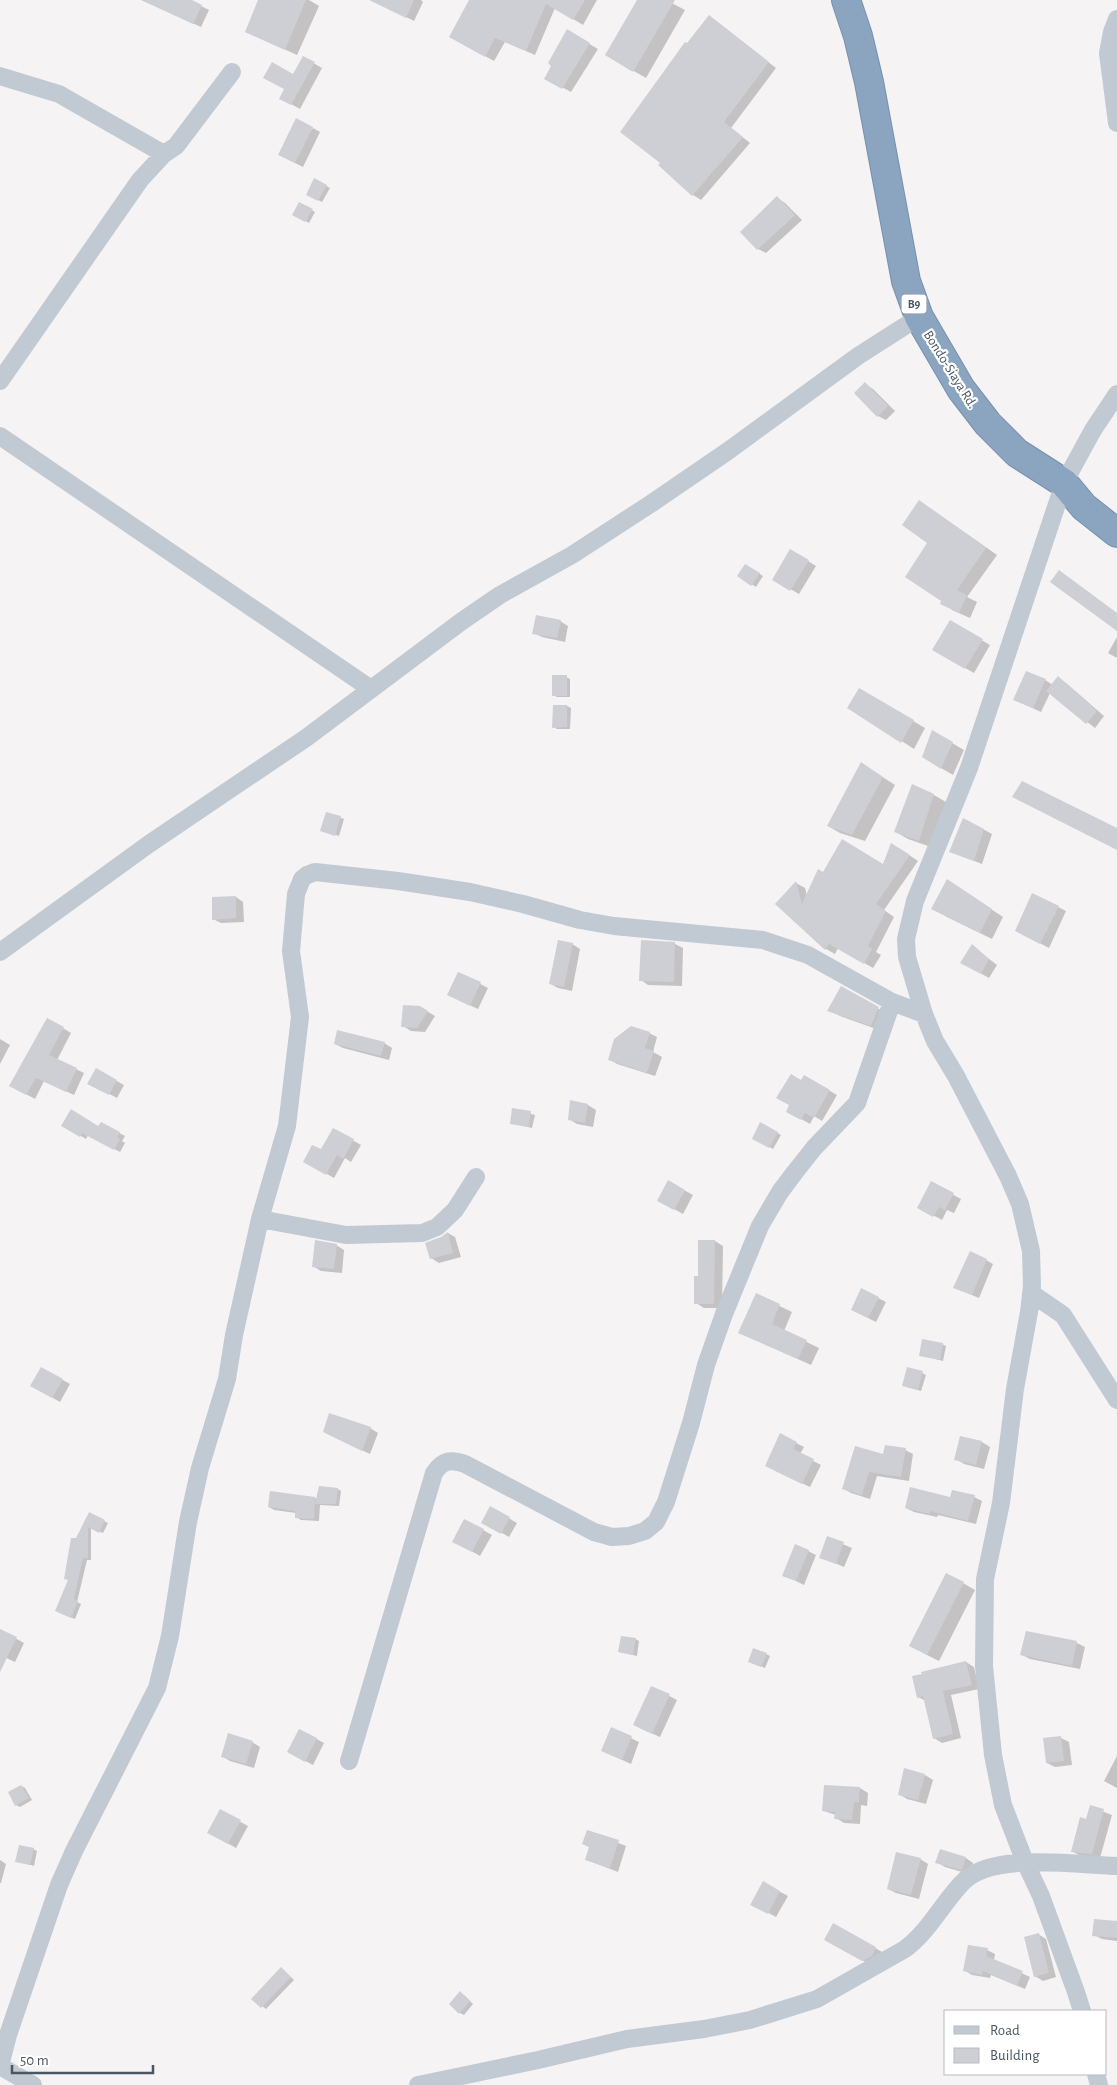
<svg xmlns="http://www.w3.org/2000/svg" width="1117" height="2085" font-family="'Alegreya Sans',sans-serif">
  <style>
    .shadow { fill: #0003 }
    .building { fill: #cdcfd5 }
    .lines { fill: none; stroke-linecap: round; stroke-linejoin: round }
    .highway-casing { stroke: #7690ad; stroke-width: 30 }
    .street { stroke: #c1cad2; stroke-width: 18 }
    .highway { stroke: #8ba5c1; stroke-width: 28 }
    .labels { text-anchor: middle; stroke-width: 4.5; stroke-linejoin: round; paint-order: stroke }
    .shield { fill: #fff; stroke: #808990; stroke-width: 1 }
    .shield-label { font-size: 12px; font-weight: bold; fill: #4a5661 }
    .street-label { font-size: 14px; fill: #4a5661; stroke: #fff }
  </style>
  <rect width="100%" height="100%" fill="#f5f3f3"/>
  <path class="shadow" d="M 141,0 L 189,0 L 209,10 L 201,27 Z
    M 260,0 L 309,0 L 319,6 L 297,55 L 246,32 Z
    M 391,0 L 421,0 L 423,2 L 414,21 L 396,12 Z
    M 471,0 L 597,0 L 583,25 L 555,8 L 535,55 L 505,42 L 494,61 L 451,37 Z
    M 646,0 L 666,0 L 685,10 L 646,78 L 606,55 Z
    M 709,16 L 776,68 L 731,128 L 750,143 L 701,200 L 693,195 L 660,165 L 687,45 Z
    M 567,31 L 598,49 L 571,92 L 554,83 Z
    M 303,57 L 322,68 L 300,109 L 280,98 Z
    M 313,128 L 320,132 L 303,167 L 287,159 Z
    M 315,180 L 330,188 L 322,202 L 307,194 Z
    M 777,198 L 785,203 L 802,220 L 766,253 L 758,249 Z
    M 300,203 L 315,212 L 309,223 L 294,214 Z
    M 865,384 L 873,389 L 895,411 L 886,420 L 878,416 Z
    M 930,508 L 997,555 L 967,597 L 977,602 L 970,618 L 952,610 L 929,543 Z
    M 790,550 L 816,566 L 799,594 L 773,579 Z
    M 746,565 L 763,576 L 756,587 L 739,576 Z
    M 560,621 L 568,626 L 565,642 L 542,637 L 534,633 Z
    M 950,622 L 990,645 L 974,673 L 934,650 Z
    M 1117,637 L 1117,658 L 1108,653 Z
    M 566,677 L 570,679 L 570,697 L 557,697 L 553,695 Z
    M 1058,678 L 1066,683 L 1104,716 L 1095,728 L 1050,693 L 1041,712 L 1015,700 L 1045,680 L 1053,685 Z
    M 860,690 L 925,728 L 914,749 L 849,707 Z
    M 554,706 L 567,706 L 571,708 L 570,729 L 557,729 L 554,727 Z
    M 933,732 L 964,750 L 953,775 L 941,768 Z
    M 873,771 L 895,785 L 865,841 L 840,833 L 828,826 Z
    M 934,795 L 946,802 L 931,847 L 908,839 L 896,832 Z
    M 327,813 L 344,819 L 339,836 L 324,831 Z
    M 964,819 L 992,834 L 982,864 L 951,852 Z
    M 900,849 L 918,861 L 884,910 L 894,917 L 876,952 L 881,955 L 873,968 L 838,948 L 835,954 L 826,949 L 777,904 L 796,883 L 805,888 L 807,896 L 823,874 L 884,866 Z
    M 959,888 L 1003,917 L 992,939 L 945,916 Z
    M 236,897 L 243,902 L 244,922 L 221,923 L 213,919 Z
    M 1058,907 L 1066,911 L 1049,948 L 1017,931 Z
    M 642,941 L 675,944 L 683,948 L 682,986 L 648,985 L 641,980 Z
    M 572,944 L 580,949 L 572,991 L 558,988 L 551,984 Z
    M 972,946 L 997,965 L 989,978 L 962,963 Z
    M 459,973 L 488,988 L 478,1009 L 457,999 Z
    M 842,988 L 886,1013 L 879,1030 L 840,1016 L 832,1012 Z
    M 420,1007 L 435,1016 L 425,1032 L 411,1031 L 403,1026 Z
    M 48,1019 L 71,1033 L 57,1060 L 84,1073 L 74,1095 L 44,1081 L 35,1099 L 11,1086 Z
    M 649,1033 L 657,1037 L 653,1052 L 662,1057 L 655,1076 L 617,1064 L 609,1059 Z
    M 0,1039 L 10,1045 L 0,1064 Z
    M 384,1043 L 392,1048 L 389,1060 L 343,1048 L 335,1044 Z
    M 96,1070 L 124,1085 L 117,1098 L 89,1083 Z
    M 804,1076 L 837,1095 L 822,1121 L 814,1116 L 810,1124 L 787,1111 Z
    M 588,1105 L 596,1110 L 593,1127 L 577,1124 L 569,1119 Z
    M 513,1109 L 535,1115 L 532,1128 L 511,1123 Z
    M 101,1123 L 125,1136 L 122,1141 L 125,1143 L 120,1152 L 88,1135 L 86,1139 L 63,1125 L 99,1128 Z
    M 761,1124 L 781,1135 L 773,1149 L 753,1138 Z
    M 333,1129 L 361,1145 L 351,1162 L 345,1158 L 334,1178 L 304,1161 L 322,1151 Z
    M 669,1182 L 693,1195 L 683,1214 L 665,1204 Z
    M 931,1183 L 961,1199 L 954,1213 L 947,1210 L 942,1220 L 918,1207 Z
    M 448,1233 L 455,1237 L 461,1257 L 439,1263 L 431,1258 L 442,1238 Z
    M 699,1241 L 715,1241 L 723,1246 L 722,1308 L 704,1308 L 696,1303 L 700,1278 Z
    M 336,1245 L 344,1250 L 342,1273 L 321,1271 L 313,1266 Z
    M 986,1260 L 993,1264 L 979,1298 L 955,1288 Z
    M 757,1295 L 792,1312 L 784,1331 L 819,1348 L 811,1365 L 740,1333 Z
    M 878,1298 L 886,1302 L 876,1322 L 860,1314 Z
    M 942,1344 L 946,1346 L 943,1361 L 920,1355 Z
    M 41,1368 L 70,1384 L 60,1402 L 32,1386 Z
    M 922,1373 L 926,1375 L 921,1391 L 907,1387 Z
    M 370,1428 L 378,1433 L 370,1454 L 332,1436 Z
    M 961,1437 L 982,1442 L 990,1447 L 984,1469 L 964,1464 L 956,1459 Z
    M 796,1443 L 804,1447 L 800,1454 L 821,1465 L 810,1487 L 774,1470 Z
    M 905,1450 L 913,1454 L 909,1481 L 877,1476 L 870,1499 L 851,1493 L 844,1489 L 884,1456 Z
    M 338,1489 L 341,1491 L 339,1506 L 320,1505 L 319,1521 L 301,1520 L 296,1517 L 296,1513 L 274,1510 L 269,1507 L 315,1498 L 317,1499 Z
    M 974,1497 L 982,1501 L 976,1524 L 938,1515 L 937,1517 L 914,1512 L 906,1508 L 951,1498 Z
    M 491,1508 L 517,1523 L 509,1537 L 483,1522 Z
    M 89,1514 L 108,1523 L 103,1533 L 91,1528 L 91,1560 L 87,1560 L 77,1602 L 81,1604 L 75,1619 L 60,1613 L 69,1580 L 77,1539 Z
    M 465,1520 L 492,1535 L 480,1556 L 454,1541 Z
    M 828,1538 L 852,1548 L 844,1567 L 821,1557 Z
    M 808,1551 L 816,1555 L 804,1585 L 784,1575 Z
    M 963,1583 L 975,1590 L 939,1661 L 923,1653 Z
    M 0,1630 L 24,1643 L 15,1662 L 0,1655 Z
    M 1026,1632 L 1077,1643 L 1085,1647 L 1080,1669 L 1030,1659 L 1022,1655 Z
    M 635,1639 L 639,1641 L 637,1656 L 620,1652 Z
    M 766,1654 L 770,1656 L 765,1668 L 753,1663 Z
    M 966,1662 L 974,1667 L 979,1689 L 951,1695 L 961,1738 L 942,1743 L 934,1738 L 926,1701 L 918,1697 Z
    M 652,1687 L 677,1700 L 660,1737 L 642,1729 Z
    M 612,1729 L 639,1742 L 631,1764 L 603,1751 Z
    M 300,1730 L 324,1743 L 313,1765 L 296,1756 Z
    M 1061,1738 L 1069,1742 L 1072,1765 L 1055,1767 L 1047,1763 L 1044,1740 Z
    M 252,1742 L 260,1747 L 254,1768 L 230,1761 L 222,1756 Z
    M 1117,1756 L 1117,1788 L 1104,1781 Z
    M 925,1775 L 933,1780 L 926,1804 L 907,1799 L 899,1794 Z
    M 21,1786 L 25,1788 L 32,1800 L 20,1807 L 16,1805 Z
    M 860,1788 L 868,1793 L 867,1806 L 861,1805 L 860,1824 L 844,1823 L 836,1818 L 836,1815 L 824,1811 Z
    M 1091,1807 L 1112,1815 L 1100,1858 L 1080,1856 L 1072,1851 L 1087,1820 Z
    M 220,1811 L 248,1826 L 236,1848 L 209,1833 Z
    M 588,1831 L 626,1846 L 618,1872 L 587,1860 L 590,1848 Z
    M 33,1849 L 37,1851 L 34,1866 L 17,1861 Z
    M 966,1858 L 973,1863 L 969,1874 L 945,1867 L 937,1862 Z
    M 920,1859 L 928,1864 L 919,1899 L 896,1893 L 888,1889 Z
    M 0,1860 L 6,1864 L 1,1883 L 0,1883 Z
    M 763,1883 L 788,1896 L 776,1917 L 752,1904 Z
    M 1117,1922 L 1117,1941 L 1102,1939 L 1094,1935 Z
    M 834,1925 L 884,1953 L 871,1965 L 826,1940 Z
    M 1038,1934 L 1046,1939 L 1056,1977 L 1043,1981 L 1035,1976 Z
    M 987,1950 L 995,1954 L 994,1960 L 1030,1977 L 1025,1989 L 991,1975 L 990,1978 L 972,1975 L 964,1970 Z
    M 284,1971 L 294,1980 L 266,2009 L 253,1999 Z
    M 464,1995 L 473,2004 L 464,2015 L 460,2013 Z"/>
  <path class="building" d="M 142,0 L 192,0 L 202,5 L 193,24 Z
    M 258,0 L 306,0 L 285,50 L 245,32 Z
    M 369,0 L 414,0 L 406,18 Z
    M 469,0 L 585,0 L 573,20 L 546,4 L 526,51 L 495,38 L 485,57 L 449,37 Z
    M 637,0 L 675,0 L 633,72 L 605,55 Z
    M 709,15 L 769,62 L 724,122 L 743,137 L 692,196 L 658,165 L 660,163 L 620,132 L 685,42 L 687,43 Z
    M 567,29 L 590,43 L 562,89 L 544,79 L 551,66 L 548,63 Z
    M 303,56 L 315,62 L 291,105 L 279,99 L 284,89 L 263,78 L 272,62 L 293,74 Z
    M 296,118 L 313,127 L 295,163 L 278,155 Z
    M 314,178 L 327,185 L 318,201 L 306,195 Z
    M 777,196 L 795,215 L 757,250 L 740,232 Z
    M 299,202 L 313,209 L 305,222 L 292,215 Z
    M 865,382 L 888,406 L 877,417 L 854,393 Z
    M 919,500 L 986,548 L 957,590 L 967,595 L 959,613 L 940,604 L 941,601 L 905,577 L 927,543 L 902,525 Z
    M 790,549 L 809,560 L 790,591 L 772,580 Z
    M 745,564 L 760,573 L 751,586 L 737,576 Z
    M 1059,570 L 1117,613 L 1117,631 L 1050,582 Z
    M 536,615 L 561,620 L 557,638 L 532,634 Z
    M 950,620 L 983,639 L 965,669 L 932,650 Z
    M 1026,671 L 1046,679 L 1033,708 L 1013,700 Z
    M 552,675 L 567,675 L 567,696 L 552,696 Z
    M 1058,676 L 1097,711 L 1086,724 L 1046,691 Z
    M 859,688 L 914,720 L 901,743 L 847,708 Z
    M 553,705 L 567,705 L 567,727 L 552,728 Z
    M 932,730 L 953,742 L 941,769 L 922,757 Z
    M 861,762 L 883,777 L 852,835 L 827,826 Z
    M 1022,781 L 1117,828 L 1117,850 L 1012,797 Z
    M 912,784 L 934,794 L 919,841 L 894,832 Z
    M 326,812 L 341,816 L 335,836 L 320,831 Z
    M 963,818 L 984,829 L 974,861 L 949,852 Z
    M 842,839 L 883,864 L 891,843 L 910,855 L 876,904 L 886,911 L 868,946 L 872,949 L 864,964 L 829,944 L 825,950 L 775,904 L 796,881 L 802,904 L 818,869 L 823,872 Z
    M 947,879 L 992,909 L 980,933 L 931,909 Z
    M 1032,893 L 1059,906 L 1040,944 L 1015,931 Z
    M 236,896 L 236,918 L 212,920 L 212,897 Z
    M 558,940 L 573,943 L 564,987 L 549,984 Z
    M 641,940 L 675,942 L 674,982 L 639,981 Z
    M 972,944 L 989,959 L 981,974 L 960,963 Z
    M 458,972 L 481,982 L 470,1006 L 447,995 Z
    M 841,986 L 879,1007 L 871,1026 L 827,1011 Z
    M 403,1005 L 420,1006 L 428,1011 L 417,1028 L 401,1027 Z
    M 47,1018 L 64,1027 L 49,1055 L 77,1068 L 66,1092 L 36,1078 L 26,1095 L 9,1086 Z
    M 631,1026 L 650,1032 L 645,1048 L 654,1051 L 647,1073 L 608,1060 L 614,1039 Z
    M 337,1030 L 385,1042 L 381,1056 L 334,1044 Z
    M 96,1068 L 117,1080 L 109,1095 L 87,1084 Z
    M 791,1074 L 801,1080 L 804,1075 L 830,1090 L 814,1118 L 805,1113 L 801,1120 L 786,1112 L 789,1105 L 776,1098 Z
    M 570,1100 L 588,1104 L 585,1123 L 568,1120 Z
    M 512,1108 L 531,1111 L 529,1127 L 510,1124 Z
    M 71,1109 L 98,1126 L 101,1122 L 120,1132 L 117,1137 L 120,1139 L 114,1150 L 82,1133 L 80,1137 L 61,1126 Z
    M 760,1122 L 778,1132 L 769,1148 L 752,1139 Z
    M 333,1128 L 354,1139 L 343,1159 L 337,1155 L 326,1175 L 303,1162 L 312,1145 L 321,1149 Z
    M 668,1180 L 685,1190 L 674,1210 L 657,1201 Z
    M 931,1181 L 954,1193 L 945,1210 L 939,1207 L 933,1217 L 917,1208 Z
    M 448,1232 L 453,1253 L 430,1259 L 425,1243 L 441,1237 Z
    M 315,1240 L 337,1244 L 334,1269 L 312,1267 Z
    M 698,1240 L 715,1240 L 714,1304 L 694,1304 L 694,1276 L 698,1276 Z
    M 970,1251 L 987,1259 L 972,1295 L 953,1288 Z
    M 861,1288 L 879,1297 L 868,1318 L 851,1310 Z
    M 756,1293 L 780,1304 L 772,1324 L 807,1340 L 798,1359 L 738,1333 Z
    M 922,1339 L 943,1343 L 940,1360 L 919,1356 Z
    M 41,1367 L 63,1379 L 52,1398 L 30,1386 Z
    M 907,1367 L 923,1371 L 918,1390 L 902,1386 Z
    M 329,1413 L 371,1427 L 362,1451 L 323,1432 Z
    M 780,1433 L 797,1442 L 793,1449 L 814,1459 L 802,1484 L 765,1466 Z
    M 960,1436 L 982,1441 L 976,1465 L 954,1460 Z
    M 885,1445 L 906,1448 L 901,1477 L 869,1472 L 862,1495 L 842,1489 L 855,1446 L 883,1454 Z
    M 319,1486 L 338,1488 L 336,1504 L 315,1504 Z
    M 910,1487 L 950,1497 L 952,1490 L 975,1495 L 968,1521 L 930,1511 L 929,1514 L 905,1508 Z
    M 270,1491 L 315,1497 L 314,1519 L 295,1518 L 295,1511 L 268,1507 Z
    M 490,1506 L 510,1517 L 501,1534 L 481,1523 Z
    M 89,1512 L 105,1520 L 99,1533 L 88,1527 L 88,1558 L 83,1558 L 74,1599 L 78,1601 L 71,1618 L 55,1611 L 68,1580 L 64,1579 L 71,1538 L 76,1538 Z
    M 464,1519 L 484,1529 L 472,1552 L 452,1542 Z
    M 827,1536 L 844,1542 L 836,1564 L 819,1558 Z
    M 795,1544 L 809,1550 L 796,1581 L 782,1576 Z
    M 946,1573 L 964,1582 L 927,1655 L 909,1646 Z
    M 0,1629 L 17,1637 L 0,1672 Z
    M 1026,1631 L 1077,1641 L 1072,1666 L 1020,1655 Z
    M 621,1636 L 636,1638 L 633,1655 L 618,1652 Z
    M 753,1648 L 767,1653 L 761,1667 L 748,1662 Z
    M 966,1661 L 972,1685 L 943,1691 L 953,1734 L 933,1739 L 923,1696 L 917,1698 L 912,1676 L 922,1674 L 921,1672 Z
    M 651,1686 L 670,1694 L 652,1734 L 633,1725 Z
    M 611,1727 L 632,1736 L 622,1760 L 601,1751 Z
    M 299,1729 L 317,1738 L 305,1762 L 287,1752 Z
    M 228,1733 L 253,1741 L 246,1764 L 221,1757 Z
    M 1061,1736 L 1064,1761 L 1046,1763 L 1043,1738 Z
    M 904,1768 L 925,1774 L 918,1800 L 898,1795 Z
    M 21,1785 L 29,1798 L 15,1806 L 8,1792 Z
    M 824,1785 L 860,1787 L 859,1802 L 854,1802 L 852,1820 L 834,1819 L 835,1812 L 822,1811 Z
    M 1090,1805 L 1104,1809 L 1092,1854 L 1071,1852 L 1080,1817 L 1086,1819 Z
    M 220,1809 L 241,1820 L 228,1844 L 207,1833 Z
    M 587,1830 L 619,1840 L 610,1868 L 585,1860 L 589,1847 L 582,1844 Z
    M 19,1845 L 34,1848 L 30,1865 L 15,1862 Z
    M 940,1849 L 966,1857 L 962,1870 L 935,1863 Z
    M 896,1852 L 921,1858 L 911,1895 L 887,1889 Z
    M 763,1881 L 780,1891 L 768,1914 L 750,1905 Z
    M 1094,1919 L 1117,1921 L 1117,1938 L 1092,1936 Z
    M 833,1923 L 876,1947 L 872,1956 L 862,1961 L 824,1940 Z
    M 1039,1933 L 1049,1973 L 1034,1977 L 1024,1937 Z
    M 968,1945 L 988,1948 L 986,1956 L 1023,1971 L 1017,1986 L 983,1971 L 982,1975 L 963,1971 Z
    M 281,1967 L 291,1977 L 261,2008 L 251,1999 Z
    M 460,1991 L 470,2001 L 459,2014 L 449,2004 Z"/>
  <g class="lines">
    <defs>
      <path id="highway" d="M 846,0 L 858,36 L 869,82 L 906,281 L 919,317 L 961,389 L 988,424 L 1017,453 L 1064,483 L 1084,507 L 1117,533"/>
    </defs>
    <use href="#highway" class="highway-casing"/>
    <path class="street" d="M 1117,19 L 1112,32 L 1108,53 L 1117,123
      M 0,76 L 59,94 L 164,154
      M 0,381 L 140,180 L 164,154 L 176,146 L 232,72
      M 0,436 L 371,689
      M 0,952 L 149,844 L 306,738 L 462,621 L 500,595 L 572,555 L 652,503 L 728,451 L 858,356 L 919,317
      M 260,1219 L 346,1235 L 422,1233 L 437,1227 L 455,1210 L 476,1177
      M 1031,1293 L 1063,1315 L 1117,1400
      M 349,1761 L 434,1473 C 443,1460 450,1459 465,1464 L 594,1532 L 612,1537 L 629,1536 L 645,1531 L 656,1522 L 666,1502 L 691,1423 L 706,1365 L 724,1314 L 760,1226 L 780,1192 L 795,1172 L 814,1148 L 857,1103 L 892,1002
      M 1082,2011 L 1076,1992 L 1041,1896 L 1025,1862 L 1003,1805 L 993,1755 L 984,1666 L 985,1579 L 1001,1503 L 1015,1389 L 1029,1312 L 1032,1286 L 1031,1251 L 1020,1204 L 1008,1176 L 956,1076 L 935,1041 L 924,1014 L 907,957 L 906,939 L 915,901 L 969,768 L 1064,483 L 1093,430 L 1117,394
      M 0,2066 L 8,2035 L 59,1885 L 74,1851 L 157,1688 L 170,1636 L 188,1522 L 200,1468 L 227,1379 L 234,1335 L 260,1219 L 287,1126 L 300,1017 L 291,951 L 296,894 L 302,879 L 307,875 L 315,872 L 398,881 L 470,892 L 523,904 L 580,920 L 614,926 L 763,940 L 808,955 L 892,1002 L 924,1014
      M 0,2066 L 33,2085
      M 1096,2074 L 1099,2085
      M 418,2085 L 538,2060 L 627,2039 L 704,2029 L 750,2020 L 817,1999 L 905,1949 C 929,1931 942,1904 962,1883 C 991,1851 1077,1865 1117,1866"/>
    <use href="#highway" class="highway"/>
  </g>
  <g class="labels">
    <rect class="shield" x="901.5" y="294.5" width="25" height="19" rx="4"/>
    <g class="shield-label">
      <text x="914" y="308">B9</text>
    </g>
    <g class="street-label">
      <text transform="translate(951 369) rotate(58)" y="5">Bondo-Siaya Rd.</text>
    </g>
  </g>
  <rect x="944" y="2010" width="162" height="65" fill="#ffffff" stroke="#b7bbc0"/>
  <rect x="954" y="2026" width="25" height="8" fill="#c1cad2" stroke="#b7bbc0"/>
  <text x="990" y="2035" font-size="15" fill="#4a5661">Road</text>
  <rect x="954" y="2048" width="25" height="15" fill="#cdcfd5" stroke="#b7bbc0"/>
  <text x="990" y="2060" font-size="15" fill="#4a5661">Building</text>
  <path d="M12 2065v8h141v-8" fill="none" stroke="#4a5661" stroke-width="2.5"/>
  <text x="20" y="2065" font-size="15" fill="#4a5661" stroke="#ffffff" stroke-width="4" paint-order="stroke">50 m</text>
</svg>
